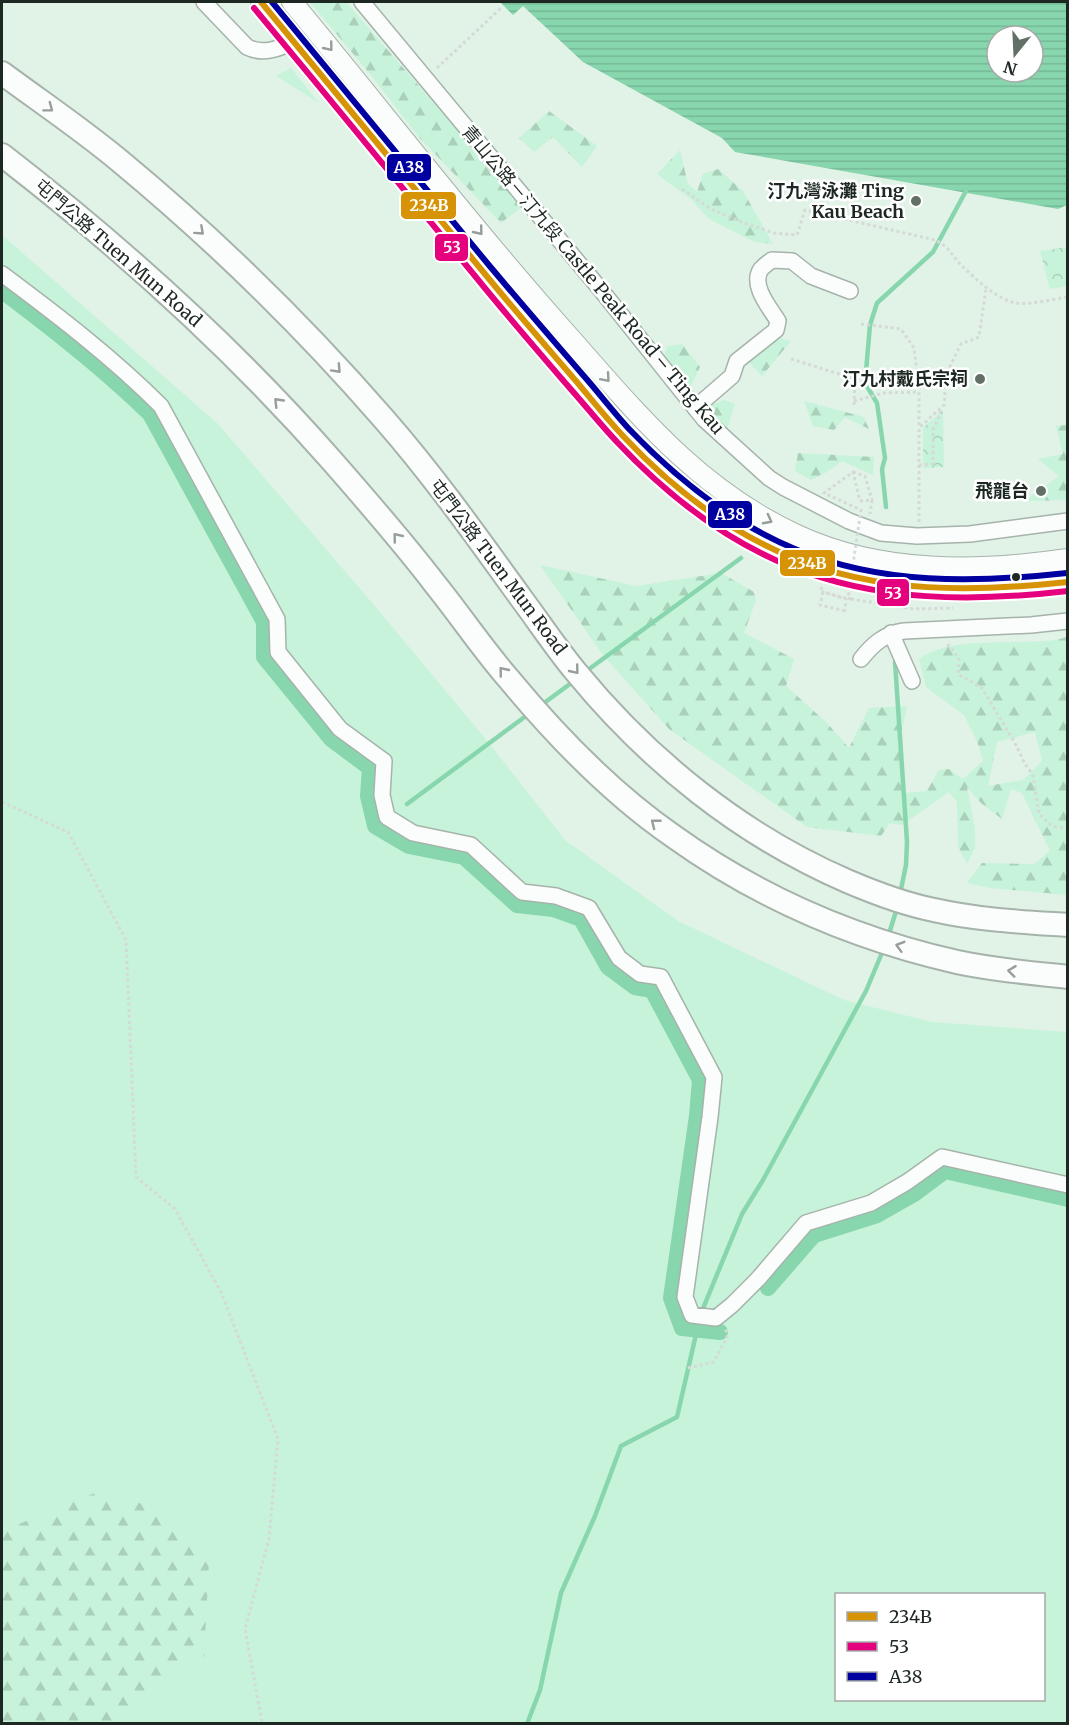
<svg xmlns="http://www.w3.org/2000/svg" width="1069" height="1725" font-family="Merriweather,'Noto Sans TC',serif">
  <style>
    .green { fill: #c6f3d9; fill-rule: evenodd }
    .forest { fill: url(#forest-firs); fill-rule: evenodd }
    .park { fill: url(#park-crowns) }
    .water { fill: url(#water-rules); fill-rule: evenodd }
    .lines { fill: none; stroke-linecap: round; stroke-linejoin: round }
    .stream { stroke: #88d6ae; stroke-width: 4.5 }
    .canal { stroke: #88d6ae; stroke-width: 16 }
    .minor-casing { stroke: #a6b3ab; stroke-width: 18 }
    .major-casing { stroke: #a6b3ab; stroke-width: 22 }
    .highway-casing { stroke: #a6b3ab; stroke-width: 26 }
    .path { stroke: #d5dad7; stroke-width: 3; stroke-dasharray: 3 3; stroke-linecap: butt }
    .minor { stroke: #fafdfb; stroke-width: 15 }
    .major { stroke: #fafdfb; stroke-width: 20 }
    .highway { stroke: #fafdfb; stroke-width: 22 }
    .path-bridge { stroke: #d5dad7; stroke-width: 3; stroke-dasharray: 3 3; stroke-linecap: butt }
    .bus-1-casing { stroke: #fff; stroke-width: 10 }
    .bus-2-casing { stroke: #fff; stroke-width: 10 }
    .bus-3-casing { stroke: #fff; stroke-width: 10 }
    .bus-1 { stroke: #d69305; stroke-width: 6 }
    .bus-2 { stroke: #e5007d; stroke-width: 6 }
    .bus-3 { stroke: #0000a0; stroke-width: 6 }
    .oneway { stroke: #979d99 }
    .poi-dot { fill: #626f67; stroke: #fff; stroke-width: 2 }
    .bus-dot { fill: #1d2822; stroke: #fff; stroke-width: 2 }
    .labels { text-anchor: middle; stroke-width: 5; stroke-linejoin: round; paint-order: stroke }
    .poi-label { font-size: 18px; font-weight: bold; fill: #1d2822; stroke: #fff; text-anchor: end }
    .street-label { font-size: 18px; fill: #1d2822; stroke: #fff }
    .line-badge { stroke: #fff; stroke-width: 2 }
    .badge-label { font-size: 16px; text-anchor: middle; font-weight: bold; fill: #fff }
  </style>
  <defs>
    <pattern id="forest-firs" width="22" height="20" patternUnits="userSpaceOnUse" patternTransform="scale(1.5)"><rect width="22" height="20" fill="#c6f3d9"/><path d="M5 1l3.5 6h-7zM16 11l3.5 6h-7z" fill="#aad0ba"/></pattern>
    <pattern id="park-crowns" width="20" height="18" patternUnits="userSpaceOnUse" patternTransform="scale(1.5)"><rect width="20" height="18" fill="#c6f3d9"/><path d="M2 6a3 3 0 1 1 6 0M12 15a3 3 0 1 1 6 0" fill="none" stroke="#aad0ba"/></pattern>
    <pattern id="water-rules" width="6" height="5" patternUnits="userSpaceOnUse" patternTransform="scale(1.5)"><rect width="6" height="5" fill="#88d6ae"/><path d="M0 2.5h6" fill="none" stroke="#75b895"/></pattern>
  </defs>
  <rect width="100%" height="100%" fill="#e1f2e7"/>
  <path class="green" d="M 291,68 L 319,103 L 276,76 Z
    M 2,235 L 218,424 L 374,605 L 484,737 L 565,840 L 678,921 L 844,1000 L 932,1022 L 1067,1032 L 1067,1723 L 120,1723 L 139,1698 L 204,1656 L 24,1523 L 2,1531 ZM 836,1594 L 1044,1594 L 1044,1700 L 836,1700 Z"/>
  <path class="forest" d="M 310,2 L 346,2 L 523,206 L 501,223 L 418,136 L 374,79 Z
    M 549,111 L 597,146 L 582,167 L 553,137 L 534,152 L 519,138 Z
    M 680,150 L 688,184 L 697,192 L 703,174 L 718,169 L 743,191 L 773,244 L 755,242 L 709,219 L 691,199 L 657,174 Z
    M 772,336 L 791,341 L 762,376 L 743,356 Z
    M 682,344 L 700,367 L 689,390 L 673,391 L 660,376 L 667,346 Z
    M 724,400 L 735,404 L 727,429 L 715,421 L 705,408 Z
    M 804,401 L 864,417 L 869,429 L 845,417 L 834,430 L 813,426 Z
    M 1067,425 L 1067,500 L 1025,501 L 1059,476 L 1038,459 L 1063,454 L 1056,426 Z
    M 798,453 L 874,457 L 873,475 L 842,461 L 825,473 L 811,480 L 795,471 Z
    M 540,565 L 636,586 L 721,573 L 754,592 L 756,600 L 744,633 L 794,659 L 786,686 L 827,723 L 849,748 L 869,708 L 907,706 L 899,744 L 904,793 L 927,791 L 939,770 L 949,769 L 963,779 L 983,761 L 977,741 L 964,715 L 926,687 L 919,659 C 948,637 1008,644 1044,641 C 1052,641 1060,639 1067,637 L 1067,895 L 991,888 L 967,883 L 982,863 L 1034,864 L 1050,851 L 1022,793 L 1011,789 L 1002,819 L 981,803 L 967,787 L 975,829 L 975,848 L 967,864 L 958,847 L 957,802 L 949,792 L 902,825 L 890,823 L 881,836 L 807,827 L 669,729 L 603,655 ZM 1035,732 L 1042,761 L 1023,780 L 988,786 L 997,742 Z
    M 95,1493 L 152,1506 L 209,1561 L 204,1656 L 139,1698 L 120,1723 L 2,1723 L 2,1531 Z"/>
  <path class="park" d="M 1067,247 L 1067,286 L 1050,289 L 1040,251 Z
    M 943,410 L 944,467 L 923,468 L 923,428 Z"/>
  <path class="water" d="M 500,2 L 1067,2 L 1067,205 L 1058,209 L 735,152 L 722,138 L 583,62 L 523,6 L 513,15 ZM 997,36 L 1033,36 L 1033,72 L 997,72 Z"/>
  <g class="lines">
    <path class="stream" d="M 886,507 L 882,469 L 885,458 L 877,403 L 865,383 L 870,325 L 877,303 L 933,252 L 967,189
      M 895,662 L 907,842 L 906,865 L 900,894
      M 585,672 L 741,558
      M 540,706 L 574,681
      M 407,804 L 530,713
      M 888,937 L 897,908
      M 527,1724 L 540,1690 L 561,1593 L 595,1516 L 621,1446 L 677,1417 L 697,1330 L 704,1306 L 742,1214 L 763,1180 L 866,991 L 884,948"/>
    <path class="canal" d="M 2,291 C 53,329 104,369 150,414 L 264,622 L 264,657 L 331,739 L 370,768 L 368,796 L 375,826 L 409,846 L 464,857 L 517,905 L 553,909 L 581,919 L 608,967 L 635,987 L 652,990 L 700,1080 L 697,1116 L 671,1298 L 682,1328 L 720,1332
      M 768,1288 L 814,1235 L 877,1215 L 914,1194 L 945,1171 L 1068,1199"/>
    <defs>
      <path id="minor" d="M 204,2 L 247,47 C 263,55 279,49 294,41
        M 362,2 L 601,290 L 704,419 L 769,478 L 783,487 L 849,521 L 881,533 L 917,536 L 970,534 L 1068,521
        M 2,274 C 57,315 112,357 161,406 L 277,619 L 278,652 L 340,729 L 384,761 L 382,795 L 387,817 L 413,833 L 471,845 L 522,892 L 556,896 L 589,908 L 619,958 L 640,974 L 661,977 L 714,1077 L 710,1117 L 685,1297 L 692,1315 L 716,1318 L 732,1305 L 758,1279 L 806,1223 L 871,1203 L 907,1182 L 942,1157 L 1068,1185
        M 695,408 L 732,376 L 737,361 L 776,330 L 778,321 C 770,308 750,285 761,269 C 764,266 769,262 772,260 L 792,261 L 811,276 L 850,291
        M 891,633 L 912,681
        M 861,659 C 873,644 884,634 904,631 L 1031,625 L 1068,621"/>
      <path id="major" d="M 261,2 C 334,90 406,180 480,268 C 511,306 543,344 576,381 C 594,402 612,425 632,445 C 678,492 730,531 791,557 C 877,594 976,594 1068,582
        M 292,2 C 383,112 470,225 565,332 C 636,412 697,489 797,535 C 881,574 978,572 1068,559"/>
      <path id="highway" d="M 2,73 C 41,102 83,130 121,162 C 215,240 303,326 383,418 C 433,475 477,537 521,598 C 539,622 556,648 576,672 C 649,761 741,835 847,881 C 875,893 904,904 934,910 C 978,920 1023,922 1068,925
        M 2,155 C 121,247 233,348 333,462 C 368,502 403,542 435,584 C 460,615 482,648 508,678 C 556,736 611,793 673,836 C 758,897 856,939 957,962 C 994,970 1031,973 1068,977"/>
    </defs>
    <use href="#minor" class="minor-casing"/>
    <use href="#major" class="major-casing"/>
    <use href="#highway" class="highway-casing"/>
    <path class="path" d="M 437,68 L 501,8
      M 682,189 L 711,209 L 744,223 L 774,233 L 797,235 L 805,210 L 935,240 C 949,246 951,255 962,266 C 976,279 996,299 1016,303 C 1030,305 1053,299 1068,297
      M 861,324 L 901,329 L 914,348 L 919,388 L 919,427
      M 791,359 L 855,379 L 854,405
      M 854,401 L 884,393 L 919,392
      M 919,465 L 933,464 L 933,430 L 940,415 L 940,408
      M 853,472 L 865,476 L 872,500
      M 860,501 L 872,500 L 870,514
      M 919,522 L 919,428 L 944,405 L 945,394 L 942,382 L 961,344 L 979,337 L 986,288
      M 822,587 L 820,591 L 846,599 L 845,611
      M 851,599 L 914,609 L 953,608
      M 947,645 L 950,646 L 959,659 L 958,674 L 982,688 L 1016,745 L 1025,764 L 1033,775 L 1039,814 L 1052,826 L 1068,829
      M 2,802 L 68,832 L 126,940 L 136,1177 L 175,1209 L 221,1292 L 278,1439 L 269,1539 L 245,1629 L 262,1722 L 263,1724
      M 688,1368 L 714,1362 L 728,1335 L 725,1328"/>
    <use href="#minor" class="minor"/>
    <use href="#major" class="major"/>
    <use href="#highway" class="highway"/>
    <path class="path-bridge" d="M 851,599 L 848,598 L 861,510 L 824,493 L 853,472 L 860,501
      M 845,611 L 820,605 L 823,592 L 845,598"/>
    <defs>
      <path id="bus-1" d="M 261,2 C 334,91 407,179 480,268 C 511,306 544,344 576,381 C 592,400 607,419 624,437 C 671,487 728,531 791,557 C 879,594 974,592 1068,582"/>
      <path id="bus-2" d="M 254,8 C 328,97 401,186 475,276 C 505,313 536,349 568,386 C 584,404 600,424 617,442 C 665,493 723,539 789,566 C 878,602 973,602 1068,591"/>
      <path id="bus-3" d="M 272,2 C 344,89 416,176 488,264 C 519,301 551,338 583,375 C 599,393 614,413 630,430 C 677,479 732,523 795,549 C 881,585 975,583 1067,573"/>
    </defs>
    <use href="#bus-1" class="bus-1-casing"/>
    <use href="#bus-2" class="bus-2-casing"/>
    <use href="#bus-3" class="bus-3-casing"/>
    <use href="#bus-1" class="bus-1"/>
    <use href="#bus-2" class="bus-2"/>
    <use href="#bus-3" class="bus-3"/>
  </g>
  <defs><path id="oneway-chevron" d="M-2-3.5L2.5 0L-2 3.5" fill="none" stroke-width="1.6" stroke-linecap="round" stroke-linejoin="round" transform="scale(1.5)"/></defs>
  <g class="oneway">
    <use href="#oneway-chevron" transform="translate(329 47) rotate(51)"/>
    <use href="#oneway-chevron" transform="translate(49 108) rotate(37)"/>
    <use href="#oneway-chevron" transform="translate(200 231) rotate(42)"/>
    <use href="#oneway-chevron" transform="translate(479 231) rotate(51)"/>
    <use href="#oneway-chevron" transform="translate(337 369) rotate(47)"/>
    <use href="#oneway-chevron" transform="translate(606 378) rotate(49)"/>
    <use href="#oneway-chevron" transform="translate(278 402) rotate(-134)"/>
    <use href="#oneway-chevron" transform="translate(768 520) rotate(28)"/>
    <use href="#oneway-chevron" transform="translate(397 537) rotate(-129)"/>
    <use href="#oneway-chevron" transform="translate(575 670) rotate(51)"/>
    <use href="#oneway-chevron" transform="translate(503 671) rotate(-129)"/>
    <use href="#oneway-chevron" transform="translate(655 823) rotate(-142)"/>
    <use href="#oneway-chevron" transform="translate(900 946) rotate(-164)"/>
    <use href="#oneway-chevron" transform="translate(1012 971) rotate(-173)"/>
  </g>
  <g class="poi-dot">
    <circle cx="916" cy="201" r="6"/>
    <circle cx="980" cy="379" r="6"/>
    <circle cx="1041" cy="491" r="6"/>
  </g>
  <circle class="bus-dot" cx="1016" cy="577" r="5"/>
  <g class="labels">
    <g class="poi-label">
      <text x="904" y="197">汀九灣泳灘 Ting<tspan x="904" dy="21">Kau Beach</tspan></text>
      <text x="968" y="385">汀九村戴氏宗祠</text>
      <text x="1029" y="497">飛龍台</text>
    </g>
    <g class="street-label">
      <text transform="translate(118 253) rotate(41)" y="6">屯門公路 Tuen Mun Road</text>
      <text transform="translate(593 280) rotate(50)" y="6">青山公路－汀九段 Castle Peak Road – Ting Kau</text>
      <text transform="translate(498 567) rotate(53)" y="6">屯門公路 Tuen Mun Road</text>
    </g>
  </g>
  <g class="line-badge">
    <rect x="386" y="153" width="46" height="29" rx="6" fill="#0000a0"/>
    <rect x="400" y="191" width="57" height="29" rx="6" fill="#d69305"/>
    <rect x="434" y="233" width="35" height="29" rx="6" fill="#e5007d"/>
    <rect x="707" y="500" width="46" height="29" rx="6" fill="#0000a0"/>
    <rect x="779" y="549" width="57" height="28" rx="6" fill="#d69305"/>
    <rect x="876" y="578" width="34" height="29" rx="6" fill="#e5007d"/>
  </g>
  <g class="badge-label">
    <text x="409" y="173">A38</text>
    <text x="429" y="211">234B</text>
    <text x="452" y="253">53</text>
    <text x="730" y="520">A38</text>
    <text x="807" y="569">234B</text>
    <text x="893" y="599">53</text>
  </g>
  <rect width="1069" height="1725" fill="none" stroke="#1d2822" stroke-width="6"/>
  <rect x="835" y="1593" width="210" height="108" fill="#ffffff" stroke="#a5a9a7" stroke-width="1.5"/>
  <rect x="847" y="1612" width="30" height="9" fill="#d69305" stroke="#a5a9a7" stroke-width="1.5"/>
  <text x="889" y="1623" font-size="18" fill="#1d2822">234B</text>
  <rect x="847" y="1642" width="30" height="9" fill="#e5007d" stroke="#a5a9a7" stroke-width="1.5"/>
  <text x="889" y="1653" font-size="18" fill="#1d2822">53</text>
  <rect x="847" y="1672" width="30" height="9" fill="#0000a0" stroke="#a5a9a7" stroke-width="1.5"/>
  <text x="889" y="1683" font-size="18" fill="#1d2822">A38</text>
  <g transform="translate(1015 54) rotate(198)"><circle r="28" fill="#ffffff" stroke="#a5a9a7" stroke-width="1.5"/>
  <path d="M0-4.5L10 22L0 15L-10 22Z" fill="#626f67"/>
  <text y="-9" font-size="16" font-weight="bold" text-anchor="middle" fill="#1d2822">N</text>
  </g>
</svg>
